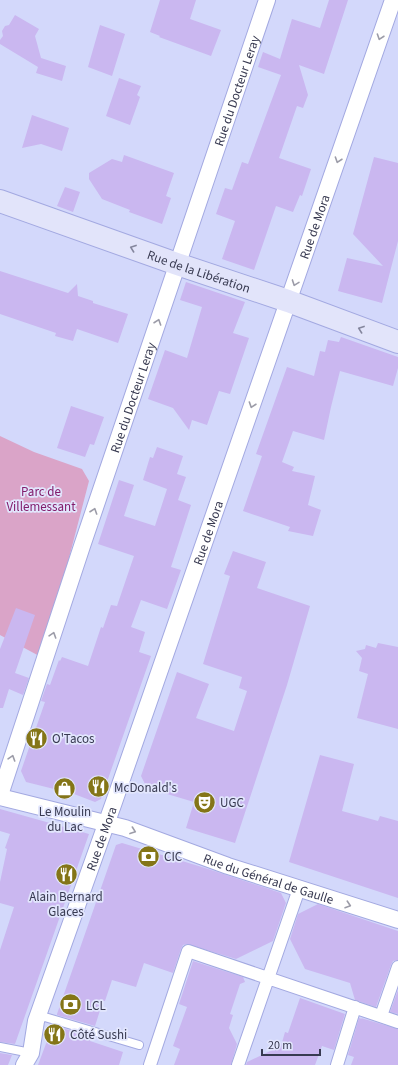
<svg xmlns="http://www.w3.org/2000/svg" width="398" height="1065" font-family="'Source Sans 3',sans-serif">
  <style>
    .green { fill: #daa4c8 }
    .building { fill: #cab7f0 }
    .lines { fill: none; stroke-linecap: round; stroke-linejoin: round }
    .service-casing { stroke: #a3a9e1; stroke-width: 10 }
    .pedestrian-casing { stroke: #a3a9e1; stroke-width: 14 }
    .minor-casing { stroke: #a3a9e1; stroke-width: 18 }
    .secondary-casing { stroke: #a3a9e1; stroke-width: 24 }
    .service { stroke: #fff; stroke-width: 8 }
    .pedestrian { stroke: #fff; stroke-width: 12 }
    .minor { stroke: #fff; stroke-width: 16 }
    .secondary { stroke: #e2e4fa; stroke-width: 22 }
    .oneway { stroke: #9c9ca8 }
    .oneway2 { stroke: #84869d }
    .labels { text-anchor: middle; stroke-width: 3.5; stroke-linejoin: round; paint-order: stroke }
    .street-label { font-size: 13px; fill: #383a51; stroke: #e2e6fd }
    .park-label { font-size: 13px; fill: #821c6b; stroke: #e2e6fd }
    .poi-label { font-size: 13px; fill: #383a51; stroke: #e2e6fd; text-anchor: start }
  </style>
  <rect width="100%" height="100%" fill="#d3d8fb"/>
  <path class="green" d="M 0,436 L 34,452 L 82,469 L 89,481 L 43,658 L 0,635 Z"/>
  <path class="building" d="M 160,0 L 196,0 L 190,19 L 221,30 L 211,56 L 159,37 L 160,36 L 150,32 Z
    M 329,0 L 348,0 L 324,74 L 299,65 L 308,95 L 303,108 L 297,106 L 279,158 L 311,169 L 302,196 L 300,195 L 293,212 L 276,206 L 254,270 L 222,259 L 235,221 L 216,214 L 225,188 L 232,190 L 242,162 L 248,164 L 281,75 L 258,67 L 263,52 L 280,59 L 292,19 L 320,28 Z
    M 15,15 L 39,29 L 35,36 L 41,58 L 66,66 L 62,81 L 36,73 L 38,67 L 0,44 L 0,40 L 3,36 L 2,31 L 5,26 L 9,25 Z
    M 100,25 L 125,34 L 112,76 L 88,67 Z
    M 119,78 L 141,86 L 137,95 L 140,97 L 130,125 L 106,116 Z
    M 32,115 L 69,128 L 62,151 L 41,144 L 22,148 Z
    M 124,155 L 174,173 L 166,196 L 171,198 L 162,224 L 129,212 L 130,210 L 102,199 L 89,179 L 89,173 L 112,159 L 122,162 Z
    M 374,157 L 398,163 L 398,241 L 382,303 L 338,291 L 347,258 L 383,266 L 353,234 Z
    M 65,187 L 80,192 L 73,212 L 57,206 Z
    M 0,271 L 68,293 L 77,284 L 78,296 L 93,301 L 93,303 L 128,314 L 118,343 L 77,329 L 73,341 L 55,336 L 56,333 L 0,314 Z
    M 186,282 L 245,302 L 233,333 L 249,338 L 230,394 L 219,391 L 207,425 L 192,420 L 189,430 L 173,408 L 148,399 L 165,350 L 187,358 L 202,307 L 180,300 Z
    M 341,337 L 398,357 L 398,368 L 393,386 L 340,371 L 331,407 L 324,440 L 293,431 L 282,462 L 294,467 L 292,471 L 315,476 L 308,505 L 321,510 L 313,536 L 288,531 L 290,527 L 243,511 L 262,456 L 256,454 L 287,367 L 314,376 L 320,351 L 325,352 L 328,340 L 339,342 Z
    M 71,406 L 104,417 L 94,445 L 90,444 L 85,457 L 57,448 Z
    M 157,447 L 183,456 L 177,474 L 186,477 L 178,500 L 191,505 L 171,567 L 181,570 L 167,609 L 141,600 L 131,627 L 145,632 L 139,652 L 151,656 L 101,799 L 95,802 L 74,794 L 26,782 L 21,771 L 45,702 L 41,701 L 47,684 L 50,685 L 59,660 L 60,661 L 62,657 L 88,666 L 101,627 L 103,628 L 111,605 L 117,606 L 134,556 L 98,544 L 119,480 L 134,485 L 124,516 L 155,526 L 167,489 L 143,480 L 150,457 L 153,458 Z
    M 233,551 L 266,562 L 257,588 L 310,606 L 287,685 L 235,843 L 186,828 L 194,802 L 147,788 L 141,776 L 177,672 L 209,684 L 196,718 L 234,731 L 247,691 L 239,688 L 242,677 L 203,664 L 230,576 L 224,574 Z
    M 16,608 L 35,615 L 15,673 L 29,678 L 23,695 L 9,689 L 3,708 L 0,708 L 0,649 Z
    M 378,643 L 398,647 L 398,729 L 357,718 L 368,674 L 359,671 L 362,658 L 356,651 L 365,649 L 366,645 L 376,648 Z
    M 320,755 L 354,764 L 342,811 L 378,821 L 380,816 L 398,821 L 398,898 L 289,862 Z
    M 0,809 L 89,834 L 15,1044 L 0,1042 L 0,950 L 14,907 L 0,903 L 0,882 L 7,849 L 5,848 L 10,834 L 0,831 Z
    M 122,843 L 202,867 L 281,893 L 286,903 L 273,941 L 236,959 L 187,944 L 183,945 L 181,949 L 173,973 L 144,963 L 136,987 L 112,980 L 105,1001 L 103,1001 L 95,1026 L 57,1015 L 57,1014 L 116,845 Z
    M 318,904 L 398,931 L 398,960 L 393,961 L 391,965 L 376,1007 L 355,1000 L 350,983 L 305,969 L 290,939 L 298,914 Z
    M 193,961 L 243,977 L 245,982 L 240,984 L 230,1014 L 233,1015 L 229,1028 L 237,1044 L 231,1065 L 174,1065 L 180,1049 L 173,1046 L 187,1007 L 179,1004 Z
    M 398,990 L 398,1014 L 390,1012 Z
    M 300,998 L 345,1014 L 334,1050 L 322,1046 L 315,1065 L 246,1065 L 247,1062 L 281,1046 L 285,1032 L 288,1033 Z
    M 359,1018 L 362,1019 L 361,1018 L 398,1029 L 398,1065 L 351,1065 L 354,1057 L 348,1055 Z
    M 53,1025 L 91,1037 L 90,1041 L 123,1052 L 119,1065 L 38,1065 Z
    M 0,1053 L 12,1055 L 8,1065 L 0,1065 Z"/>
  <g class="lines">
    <defs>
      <path id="service" d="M 38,1015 L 139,1045
        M 0,1047 L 31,1053"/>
      <path id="pedestrian" d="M 381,1016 L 398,967
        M 150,1065 L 188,951 L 398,1022
        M 238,1065 L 299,889
        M 337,1065 L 355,1007"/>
      <g id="minor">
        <path id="s1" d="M 0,795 L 82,546 L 267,0"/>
        <path id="s2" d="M 0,797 L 125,828 L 228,866 L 398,920"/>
        <path id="s3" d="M 24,1065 L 31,1053 L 36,1021 L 114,802 L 393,0"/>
      </g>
      <g id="secondary">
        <path id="s4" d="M 0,201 L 177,264 L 288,301 L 398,342"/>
      </g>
    </defs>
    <use href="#service" class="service-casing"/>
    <use href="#pedestrian" class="pedestrian-casing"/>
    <use href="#minor" class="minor-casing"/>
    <use href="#secondary" class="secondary-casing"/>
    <use href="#service" class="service"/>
    <use href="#pedestrian" class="pedestrian"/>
    <use href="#minor" class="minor"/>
    <use href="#secondary" class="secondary"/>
  </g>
  <defs><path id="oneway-chevron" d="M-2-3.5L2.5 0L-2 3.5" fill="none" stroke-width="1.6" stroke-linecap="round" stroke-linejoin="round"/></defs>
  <g class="oneway">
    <use href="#oneway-chevron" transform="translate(380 37) rotate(109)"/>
    <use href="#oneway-chevron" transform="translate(338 160) rotate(109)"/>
    <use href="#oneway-chevron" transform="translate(295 283) rotate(110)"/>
    <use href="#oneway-chevron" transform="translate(158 322) rotate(-71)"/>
    <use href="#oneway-chevron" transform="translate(252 405) rotate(109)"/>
    <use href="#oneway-chevron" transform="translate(94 511) rotate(-71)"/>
    <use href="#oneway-chevron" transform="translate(53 635) rotate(-72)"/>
    <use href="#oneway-chevron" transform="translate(12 758) rotate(-72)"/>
    <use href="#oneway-chevron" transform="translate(133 831) rotate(20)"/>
    <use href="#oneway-chevron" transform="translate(348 905) rotate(18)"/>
  </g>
  <g class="oneway2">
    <use href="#oneway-chevron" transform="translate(133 248) rotate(-160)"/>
    <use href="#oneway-chevron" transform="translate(361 329) rotate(-160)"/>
  </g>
  <defs>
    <symbol id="restaurant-disc" viewBox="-11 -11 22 22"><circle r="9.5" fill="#847517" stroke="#e2e6fd"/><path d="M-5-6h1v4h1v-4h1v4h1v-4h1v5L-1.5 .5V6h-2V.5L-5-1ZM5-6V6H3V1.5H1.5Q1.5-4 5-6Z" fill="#fff"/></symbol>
    <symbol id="shop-disc" viewBox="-11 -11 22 22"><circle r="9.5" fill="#847517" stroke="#e2e6fd"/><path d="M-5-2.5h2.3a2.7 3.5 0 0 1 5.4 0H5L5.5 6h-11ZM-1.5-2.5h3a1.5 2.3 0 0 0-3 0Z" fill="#fff"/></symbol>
    <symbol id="theatre-disc" viewBox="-11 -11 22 22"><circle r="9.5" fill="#847517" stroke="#e2e6fd"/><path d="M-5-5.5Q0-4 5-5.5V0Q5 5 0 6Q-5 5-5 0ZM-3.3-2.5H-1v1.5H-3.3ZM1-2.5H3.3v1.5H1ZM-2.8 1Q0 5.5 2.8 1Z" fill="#fff"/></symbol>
    <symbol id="bank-disc" viewBox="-11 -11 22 22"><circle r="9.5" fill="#847517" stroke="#e2e6fd"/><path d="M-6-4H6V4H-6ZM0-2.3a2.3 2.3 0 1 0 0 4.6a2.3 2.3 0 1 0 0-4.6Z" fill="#fff"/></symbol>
  </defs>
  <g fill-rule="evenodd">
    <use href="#restaurant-disc" x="24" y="726" width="25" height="25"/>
    <use href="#restaurant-disc" x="86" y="774" width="25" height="25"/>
    <use href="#shop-disc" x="52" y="776" width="25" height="25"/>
    <use href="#theatre-disc" x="192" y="790" width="25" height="25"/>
    <use href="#bank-disc" x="136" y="844" width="25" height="25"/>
    <use href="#restaurant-disc" x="54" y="862" width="25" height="25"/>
    <use href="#bank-disc" x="58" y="992" width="25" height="25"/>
    <use href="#restaurant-disc" x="42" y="1022" width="25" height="25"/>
  </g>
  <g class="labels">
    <g class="street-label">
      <text dy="5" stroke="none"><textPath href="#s1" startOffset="743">Rue du Docteur Leray</textPath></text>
      <text dy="5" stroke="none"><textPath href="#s3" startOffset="888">Rue de Mora</textPath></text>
      <text dy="5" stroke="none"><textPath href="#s4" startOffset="211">Rue de la Libération</textPath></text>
      <text dy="5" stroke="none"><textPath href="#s1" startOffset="419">Rue du Docteur Leray</textPath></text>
      <text dy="5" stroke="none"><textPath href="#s3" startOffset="564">Rue de Mora</textPath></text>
      <text dy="5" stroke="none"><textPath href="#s3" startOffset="240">Rue de Mora</textPath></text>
      <text dy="5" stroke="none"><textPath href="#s2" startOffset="281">Rue du Général de Gaulle</textPath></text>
    </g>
    <g class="park-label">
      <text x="41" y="496">Parc de<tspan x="41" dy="15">Villemessant</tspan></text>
    </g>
    <g class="poi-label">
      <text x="52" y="743">O'Tacos</text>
      <text x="114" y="792">McDonald's</text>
      <text x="220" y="807">UGC</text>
      <text x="65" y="816" text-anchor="middle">Le Moulin<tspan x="65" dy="15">du Lac</tspan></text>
      <text x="164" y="861">CIC</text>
      <text x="66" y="901" text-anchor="middle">Alain Bernard<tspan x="66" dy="15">Glaces</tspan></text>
      <text x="86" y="1010">LCL</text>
      <text x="70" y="1039">Côté Sushi</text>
    </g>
  </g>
  <path d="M262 1049v6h58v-6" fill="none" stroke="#383a51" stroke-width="2"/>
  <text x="268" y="1049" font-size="12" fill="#383a51" stroke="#e2e6fd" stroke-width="3" paint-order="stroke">20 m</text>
</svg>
